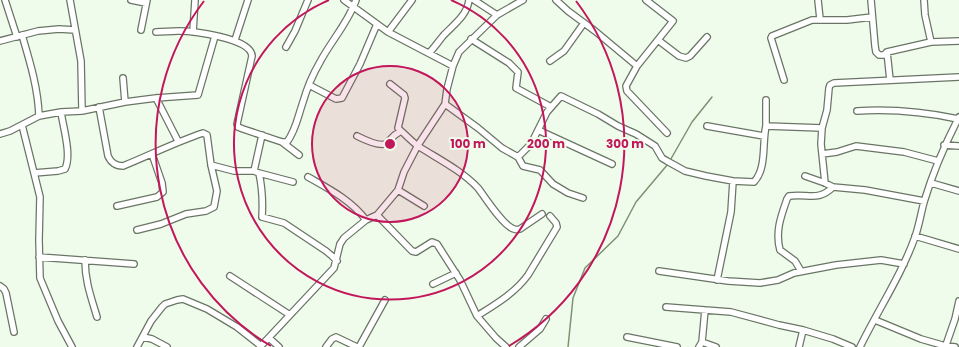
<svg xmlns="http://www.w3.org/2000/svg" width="959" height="347" font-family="Poppins,sans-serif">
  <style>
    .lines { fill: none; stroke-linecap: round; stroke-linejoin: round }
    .stream { stroke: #7d9274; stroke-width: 1.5 }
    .street-casing { stroke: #6a7566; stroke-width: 8 }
    .street { stroke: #fff; stroke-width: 5.5 }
    .ring { fill: none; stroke: #c2185b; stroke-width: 2 }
    .centre { fill: #c2185b; stroke: #f0fceb; stroke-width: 2 }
    .ring-label { font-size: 12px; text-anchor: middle; font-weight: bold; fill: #c2185b; stroke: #f0fceb; stroke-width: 4; stroke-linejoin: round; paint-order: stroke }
  </style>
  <rect width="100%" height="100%" fill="#f0fceb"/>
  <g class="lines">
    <path class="stream" d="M 568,347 L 573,298 L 585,268 L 618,236 L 636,202 L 668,164 L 692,122 L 712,97"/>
    <defs>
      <path id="street" d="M 5,0 L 17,37
        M 70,0 L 81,61 L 82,111
        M 131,0 L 146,3
        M 344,0 L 388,32 L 453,66
        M 474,0 L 497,15
        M 556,0 L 568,11 L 595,31 L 637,66
        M 646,0 L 673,21 L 637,66 L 626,86 L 627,91 L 667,133
        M 818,0 L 820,19
        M 871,0 L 875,46 L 876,52 L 879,55 L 884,55 L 887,52 L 931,42 L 959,41
        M 924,0 L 925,15 L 931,42
        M 141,30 L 147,0
        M 156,32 C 163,32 170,31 178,31 C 193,31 251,38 252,56 L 237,124 L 238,127 L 243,129 L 282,142 L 287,142 C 296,130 298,116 303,102 C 307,88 313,74 320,62 C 331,41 348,23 356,0
        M 193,32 L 195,0
        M 388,32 L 412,0
        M 22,35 C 30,62 38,88 39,116
        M 471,39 L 509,63 L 518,72 L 516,88 L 551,107
        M 235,40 L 248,0
        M 658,40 L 679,56 L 686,58 L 690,56 L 707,37
        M 0,41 L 38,31 L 59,29 L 75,30
        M 286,47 L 295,31 L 308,0
        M 887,52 L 890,80
        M 429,53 C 434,48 438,42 443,36 C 453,25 467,16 469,0
        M 550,61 L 564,51 L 584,23
        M 123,78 L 125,102
        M 784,80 L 771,38 L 772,36 L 812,20 L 847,20 L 872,17
        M 390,84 L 404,95 L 405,98 L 398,128 L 400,130 C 406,135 411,141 418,146 C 438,159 461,170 478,188 C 485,197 503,226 514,229 C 516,230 517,230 520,229 L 542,214
        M 309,85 L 336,99 L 342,98 L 360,64 L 377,24
        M 156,98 L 178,141
        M 766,100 L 766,126
        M 445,104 L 478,128 L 502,148 L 518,157 L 523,166 L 540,170 L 553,184 L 568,193 L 583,198
        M 99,107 L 108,156 C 111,163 116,166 123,166 C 150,155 176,142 203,133 L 207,135 L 211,165 L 217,191 L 214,207 L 206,211 L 186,214 L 161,224 L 137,230
        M 857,111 C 890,109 925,112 958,119
        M 22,125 L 40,197 L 39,240 L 40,278 L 58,321 L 72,347
        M 707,126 L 764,136
        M 822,128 L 827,110 L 829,88 L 830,85 L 834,83 L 959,77
        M 538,130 L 612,164
        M 0,134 L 10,131 L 39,116 L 61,112 L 82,111 L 125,102 L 156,98 L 198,95 L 215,36
        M 262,135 L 254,171 L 259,173 C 262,187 263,202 262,217 L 284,223 L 326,251 L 332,256 L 337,261
        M 357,136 C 363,139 381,148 387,143 C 393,137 392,136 401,131
        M 282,142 L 299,155
        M 944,145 L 959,146
        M 822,154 L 837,152 L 856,146 L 904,152 L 938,161
        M 518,157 L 531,144 L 547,112 L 561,96 L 598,114 L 618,126 L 636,134 L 655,146 L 662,158 L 667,161 L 685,171 L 706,176 L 733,181 L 754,182 C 767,168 762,143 766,126 L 822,128 L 821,144 L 825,183
        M 211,165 L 234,171 L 254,171
        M 34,173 L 58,171 L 65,169 C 72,155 63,127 61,112
        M 259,173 L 293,182
        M 805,176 L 825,183 L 833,187 L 865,190 L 924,201
        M 308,177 C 329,189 351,200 366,220
        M 931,183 L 959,191
        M 398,190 L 424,206
        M 117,206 L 157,197 L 163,192 L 162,183 L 152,154
        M 377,215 L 412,251 L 416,252 L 432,242 L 437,244 L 460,280 L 477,316 L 496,338 L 506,347
        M 915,236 L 959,249
        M 39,257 L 134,264
        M 85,260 C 85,281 91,297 97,317
        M 659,271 L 728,281 L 760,283 L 778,280 L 794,273 L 836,265 L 881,260 L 904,264
        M 801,271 L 795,261 L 780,250 C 775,232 781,216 787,199 L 789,196 C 808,193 818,202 833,187
        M 230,276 L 290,315
        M 717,280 L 731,212 L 733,181
        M 433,284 L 456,273
        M 0,286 L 4,289 L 6,293 L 14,332
        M 666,307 L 731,312 L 779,325 L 803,330 L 833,339 L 852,347
        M 477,316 C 496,304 515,293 528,275 L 557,227 L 556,223 L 550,216
        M 875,320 L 921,339 L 942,345 L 955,347
        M 143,337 L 152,339 L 167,347
        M 627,337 L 677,347
        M 269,338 L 279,347
        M 702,342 L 716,347
        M 946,345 L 955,319 L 959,301
        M 137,347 L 151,321 L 162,307 L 165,304 L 177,300 L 183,299 L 207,309 L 237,327 L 261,346
        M 260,347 L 334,268 L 340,244 L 344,238 L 366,220 L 377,215 L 398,190 L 404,172 L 418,145 L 445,104 L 447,89 L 453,66 L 459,52 L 497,15 L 523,0
        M 326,347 L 332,339 L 336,337 L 357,347
        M 359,347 L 385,300
        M 519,347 L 540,329 L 546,319
        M 699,347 L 702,342 L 705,310
        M 799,347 L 803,330
        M 860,347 C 878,310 901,276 915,237 C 919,226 921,213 924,202 C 933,172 945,144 959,117"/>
    </defs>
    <use href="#street" class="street-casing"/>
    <use href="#street" class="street"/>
  </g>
  <circle cx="390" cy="144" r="78" fill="#c2185b" fill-opacity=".12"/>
  <g class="ring">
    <circle cx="390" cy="144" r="78"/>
    <path d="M451 0A156 156 0 1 1 329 0"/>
    <path d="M271 346A235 235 0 0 1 204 1M576 1A235 235 0 0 1 509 346"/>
  </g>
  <circle cx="390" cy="144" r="6" class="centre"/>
  <g class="ring-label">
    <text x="468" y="148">100 m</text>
    <text x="546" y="148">200 m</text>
    <text x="625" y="148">300 m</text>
  </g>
</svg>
